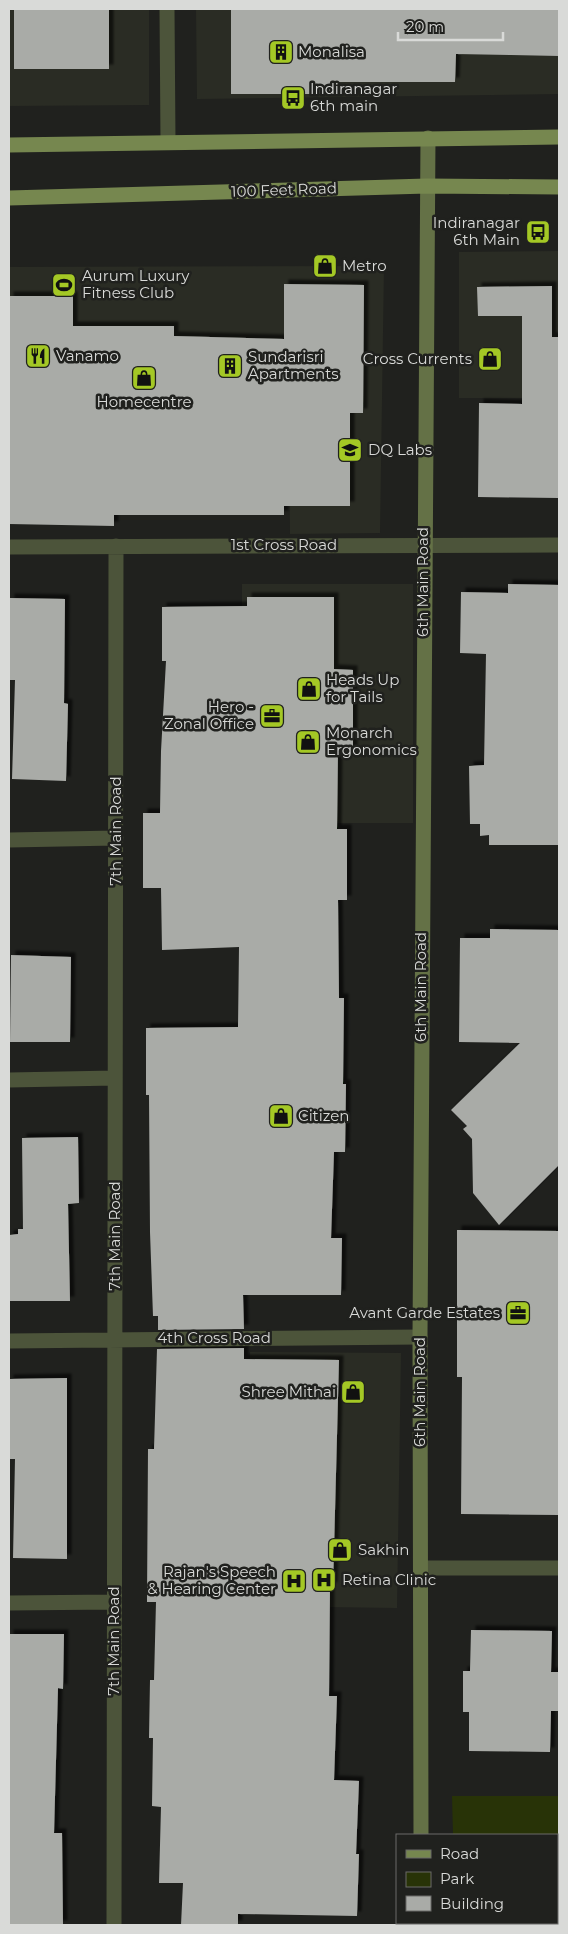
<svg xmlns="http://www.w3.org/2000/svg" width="568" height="1934" font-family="Montserrat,sans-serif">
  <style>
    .built { fill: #2a2c24 }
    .green { fill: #283307 }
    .building { fill: #a9aba7; filter: url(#shadow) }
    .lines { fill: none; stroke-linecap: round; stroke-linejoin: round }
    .street { stroke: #4c543a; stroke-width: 15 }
    .secondary { stroke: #647146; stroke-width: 15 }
    .primary { stroke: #76874f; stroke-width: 15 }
    .labels { text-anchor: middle; stroke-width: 5; stroke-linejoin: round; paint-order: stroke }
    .poi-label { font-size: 15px; fill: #d9dad8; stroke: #20211e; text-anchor: start }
    .street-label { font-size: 15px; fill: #d9dad8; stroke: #20211e }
  </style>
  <defs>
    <filter id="shadow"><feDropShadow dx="4.5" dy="-4.5" stdDeviation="1" flood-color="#0009"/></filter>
  </defs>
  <rect width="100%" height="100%" fill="#20211e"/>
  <path class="built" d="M 9,9 L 149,9 L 149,105 L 9,106 Z
    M 196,9 L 559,9 L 559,94 L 197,99 Z
    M 559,251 L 559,398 L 459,398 L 459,252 Z
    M 384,266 L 380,533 L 290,534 L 289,420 L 9,422 L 9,267 Z
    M 242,584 L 413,584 L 413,823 L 241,823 Z
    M 250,1352 L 401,1353 L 397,1608 L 247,1606 Z"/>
  <path class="green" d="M 452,1796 L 559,1796 L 559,1925 L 454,1925 L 454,1923 L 557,1923 L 557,1835 L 453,1835 Z"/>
  <path class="building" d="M 14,9 L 109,9 L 109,69 L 14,69 Z
    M 231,9 L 559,9 L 559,56 L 456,54 L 455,82 L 331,82 L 331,94 L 231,94 Z
    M 284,284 L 364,285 L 363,413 L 350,413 L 350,506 L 284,506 L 284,515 L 114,515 L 114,526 L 9,524 L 9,296 L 73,296 L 73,326 L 174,326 L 174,336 L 284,339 Z
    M 552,286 L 552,337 L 559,337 L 559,498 L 478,497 L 479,403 L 522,404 L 522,316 L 478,316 L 477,287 Z
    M 508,584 L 559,585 L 559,845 L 489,845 L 489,835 L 480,836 L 480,824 L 470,824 L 469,766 L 484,765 L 486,654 L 460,653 L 461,592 L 508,593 Z
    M 247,597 L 334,597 L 334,669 L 353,670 L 353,750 L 338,750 L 337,829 L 347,829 L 347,900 L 338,900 L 339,998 L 344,998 L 343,1084 L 346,1084 L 345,1152 L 334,1152 L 331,1238 L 342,1238 L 341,1295 L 243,1295 L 244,1329 L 158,1330 L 158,1316 L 153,1316 L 150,1232 L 149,1095 L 146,1095 L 146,1028 L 238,1027 L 239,947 L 162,950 L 161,888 L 143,888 L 143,813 L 160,813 L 161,751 L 166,661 L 162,661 L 162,607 L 247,606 Z
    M 10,598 L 65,599 L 64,703 L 68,704 L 66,781 L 12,779 L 15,680 L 9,680 Z
    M 490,929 L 559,930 L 559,1165 L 499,1225 L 473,1193 L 472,1139 L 463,1129 L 467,1126 L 451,1110 L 520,1043 L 459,1042 L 460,938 L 490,938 Z
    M 11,955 L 71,957 L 70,1042 L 10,1042 Z
    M 78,1137 L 79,1203 L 68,1204 L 70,1301 L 9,1301 L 9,1235 L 18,1234 L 18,1229 L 23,1229 L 22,1138 Z
    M 457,1230 L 559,1231 L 559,1515 L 461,1514 L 462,1377 L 457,1377 Z
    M 244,1348 L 244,1359 L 339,1360 L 333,1587 L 330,1586 L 329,1696 L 337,1696 L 334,1780 L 359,1781 L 356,1854 L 359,1854 L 357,1916 L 238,1914 L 238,1925 L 181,1925 L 183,1883 L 159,1883 L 161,1807 L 152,1806 L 153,1738 L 149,1738 L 150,1680 L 154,1680 L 156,1602 L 147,1602 L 148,1449 L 154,1449 L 157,1349 Z
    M 67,1378 L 67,1559 L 13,1558 L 15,1459 L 9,1459 L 9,1379 Z
    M 471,1630 L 552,1631 L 551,1672 L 559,1672 L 559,1711 L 551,1711 L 550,1752 L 469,1751 L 469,1712 L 463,1712 L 463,1671 L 470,1671 Z
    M 9,1634 L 64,1634 L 63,1689 L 58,1688 L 54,1833 L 62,1833 L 63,1925 L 9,1925 Z"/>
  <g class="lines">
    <path class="street" d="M 167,9 L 168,141
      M 9,547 L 559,545
      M 9,840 L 116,838
      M 9,1080 L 115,1078
      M 9,1341 L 420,1337
      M 421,1568 L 559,1568
      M 9,1603 L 114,1602
      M 114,1925 L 116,546"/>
    <path class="secondary" d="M 421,1835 L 420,1337 L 428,138
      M 421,1925 L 421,1923"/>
    <path class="primary" d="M 9,145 L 559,137
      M 9,198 L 427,186 L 559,187"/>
  </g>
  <defs>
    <symbol id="building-square" viewBox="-11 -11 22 22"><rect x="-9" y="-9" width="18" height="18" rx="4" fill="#a4c825" stroke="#20211e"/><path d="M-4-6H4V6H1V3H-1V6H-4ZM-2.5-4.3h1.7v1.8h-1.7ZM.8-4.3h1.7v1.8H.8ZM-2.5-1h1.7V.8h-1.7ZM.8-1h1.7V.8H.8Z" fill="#111"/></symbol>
    <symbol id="bus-square" viewBox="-11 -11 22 22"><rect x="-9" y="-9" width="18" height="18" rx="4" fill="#a4c825" stroke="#20211e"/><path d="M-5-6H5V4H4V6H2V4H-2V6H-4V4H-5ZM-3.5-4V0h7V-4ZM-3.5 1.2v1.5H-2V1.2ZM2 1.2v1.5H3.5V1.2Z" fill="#111"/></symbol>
    <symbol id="shop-square" viewBox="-11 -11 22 22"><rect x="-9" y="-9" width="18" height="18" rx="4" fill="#a4c825" stroke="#20211e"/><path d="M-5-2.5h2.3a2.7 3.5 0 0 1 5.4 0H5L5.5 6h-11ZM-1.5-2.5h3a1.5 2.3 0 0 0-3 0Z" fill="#111"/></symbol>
    <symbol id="stadium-square" viewBox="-11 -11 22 22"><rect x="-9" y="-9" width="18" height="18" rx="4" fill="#a4c825" stroke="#20211e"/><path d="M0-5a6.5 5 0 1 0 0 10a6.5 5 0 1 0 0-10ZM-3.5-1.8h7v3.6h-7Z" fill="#111"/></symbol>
    <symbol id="restaurant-square" viewBox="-11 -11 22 22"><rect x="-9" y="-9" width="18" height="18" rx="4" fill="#a4c825" stroke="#20211e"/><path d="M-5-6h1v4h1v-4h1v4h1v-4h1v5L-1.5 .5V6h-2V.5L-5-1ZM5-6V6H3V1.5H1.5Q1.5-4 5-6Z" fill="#111"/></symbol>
    <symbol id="school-square" viewBox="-11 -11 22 22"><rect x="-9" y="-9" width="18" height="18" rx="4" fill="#a4c825" stroke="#20211e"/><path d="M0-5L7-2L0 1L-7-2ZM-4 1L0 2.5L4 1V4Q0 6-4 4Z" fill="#111"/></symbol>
    <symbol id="office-square" viewBox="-11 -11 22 22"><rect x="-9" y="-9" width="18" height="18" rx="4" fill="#a4c825" stroke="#20211e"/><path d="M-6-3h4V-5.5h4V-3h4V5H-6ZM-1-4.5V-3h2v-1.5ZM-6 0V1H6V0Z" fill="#111"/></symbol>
    <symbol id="hospital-square" viewBox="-11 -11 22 22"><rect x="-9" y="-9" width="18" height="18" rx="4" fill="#a4c825" stroke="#20211e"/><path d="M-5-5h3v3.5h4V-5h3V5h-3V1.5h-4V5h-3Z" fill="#111"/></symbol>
  </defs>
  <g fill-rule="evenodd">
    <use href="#building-square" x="267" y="38" width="28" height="28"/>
    <use href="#bus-square" x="279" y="84" width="28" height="28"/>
    <use href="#bus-square" x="524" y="218" width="28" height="28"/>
    <use href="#shop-square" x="311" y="252" width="28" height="28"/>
    <use href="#stadium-square" x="50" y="271" width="28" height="28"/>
    <use href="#restaurant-square" x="24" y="342" width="28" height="28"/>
    <use href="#shop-square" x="476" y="345" width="28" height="28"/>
    <use href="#building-square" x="216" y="352" width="28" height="28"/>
    <use href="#shop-square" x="130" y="364" width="28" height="28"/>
    <use href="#school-square" x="336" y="436" width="28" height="28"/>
    <use href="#shop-square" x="295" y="675" width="28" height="28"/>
    <use href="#office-square" x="258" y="702" width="28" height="28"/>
    <use href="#shop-square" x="294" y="728" width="28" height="28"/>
    <use href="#shop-square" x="267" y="1102" width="28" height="28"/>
    <use href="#office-square" x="504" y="1299" width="28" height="28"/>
    <use href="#shop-square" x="339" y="1378" width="28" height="28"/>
    <use href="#shop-square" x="326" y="1536" width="28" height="28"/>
    <use href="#hospital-square" x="310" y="1566" width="28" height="28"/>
    <use href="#hospital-square" x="280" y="1567" width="28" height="28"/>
  </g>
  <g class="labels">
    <g class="poi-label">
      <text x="298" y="57">Monalisa</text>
      <text x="310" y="94">Indiranagar<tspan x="310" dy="17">6th main</tspan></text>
      <text x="520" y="228" text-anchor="end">Indiranagar<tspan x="520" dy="17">6th Main</tspan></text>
      <text x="342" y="271">Metro</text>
      <text x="82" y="281">Aurum Luxury<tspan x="82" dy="17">Fitness Club</tspan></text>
      <text x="56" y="361">Vanamo</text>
      <text x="248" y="362">Sundarisri<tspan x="248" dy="17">Apartments</tspan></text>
      <text x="472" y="364" text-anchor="end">Cross Currents</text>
      <text x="144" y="407" text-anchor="middle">Homecentre</text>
      <text x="368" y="455">DQ Labs</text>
      <text x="326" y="685">Heads Up<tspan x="326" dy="17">for Tails</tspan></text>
      <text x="254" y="712" text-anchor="end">Hero -<tspan x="254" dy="17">Zonal Office</tspan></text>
      <text x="326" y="738">Monarch<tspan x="326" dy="17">Ergonomics</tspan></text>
      <text x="298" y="1121">Citizen</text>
      <text x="500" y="1318" text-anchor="end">Avant Garde Estates</text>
      <text x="336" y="1397" text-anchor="end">Shree Mithai</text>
      <text x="358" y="1555">Sakhin</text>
      <text x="276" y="1577" text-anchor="end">Rajan's Speech<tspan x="276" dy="17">&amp; Hearing Center</tspan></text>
      <text x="342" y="1585">Retina Clinic</text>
    </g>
    <g class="street-label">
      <text transform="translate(284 190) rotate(-2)" y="5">100 Feet Road</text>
      <text x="284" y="550">1st Cross Road</text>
      <text transform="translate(423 582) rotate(-90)" y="5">6th Main Road</text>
      <text transform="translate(116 831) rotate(-90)" y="5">7th Main Road</text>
      <text transform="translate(421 987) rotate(-90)" y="5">6th Main Road</text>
      <text transform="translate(115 1236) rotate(-90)" y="5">7th Main Road</text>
      <text x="214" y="1343">4th Cross Road</text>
      <text transform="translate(420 1392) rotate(-90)" y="5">6th Main Road</text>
      <text transform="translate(114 1641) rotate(-90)" y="5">7th Main Road</text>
    </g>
  </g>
  <rect width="568" height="1934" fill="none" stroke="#d9dad8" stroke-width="20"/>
  <rect x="396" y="1834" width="162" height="90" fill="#20211e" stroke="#6a6b68"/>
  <rect x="406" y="1850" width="25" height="8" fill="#76874f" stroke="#6a6b68"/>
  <text x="440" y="1859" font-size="15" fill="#d9dad8">Road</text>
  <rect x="406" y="1872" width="25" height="15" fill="#283307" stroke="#6a6b68"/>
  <text x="440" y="1884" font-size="15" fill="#d9dad8">Park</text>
  <rect x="406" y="1896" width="25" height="15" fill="#a9aba7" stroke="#6a6b68"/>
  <text x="440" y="1909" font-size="15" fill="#d9dad8">Building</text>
  <path d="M398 32v8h105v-8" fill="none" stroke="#d9dad8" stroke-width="2.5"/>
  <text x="406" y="32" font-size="15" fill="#d9dad8" stroke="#20211e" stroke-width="4" paint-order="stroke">20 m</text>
</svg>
